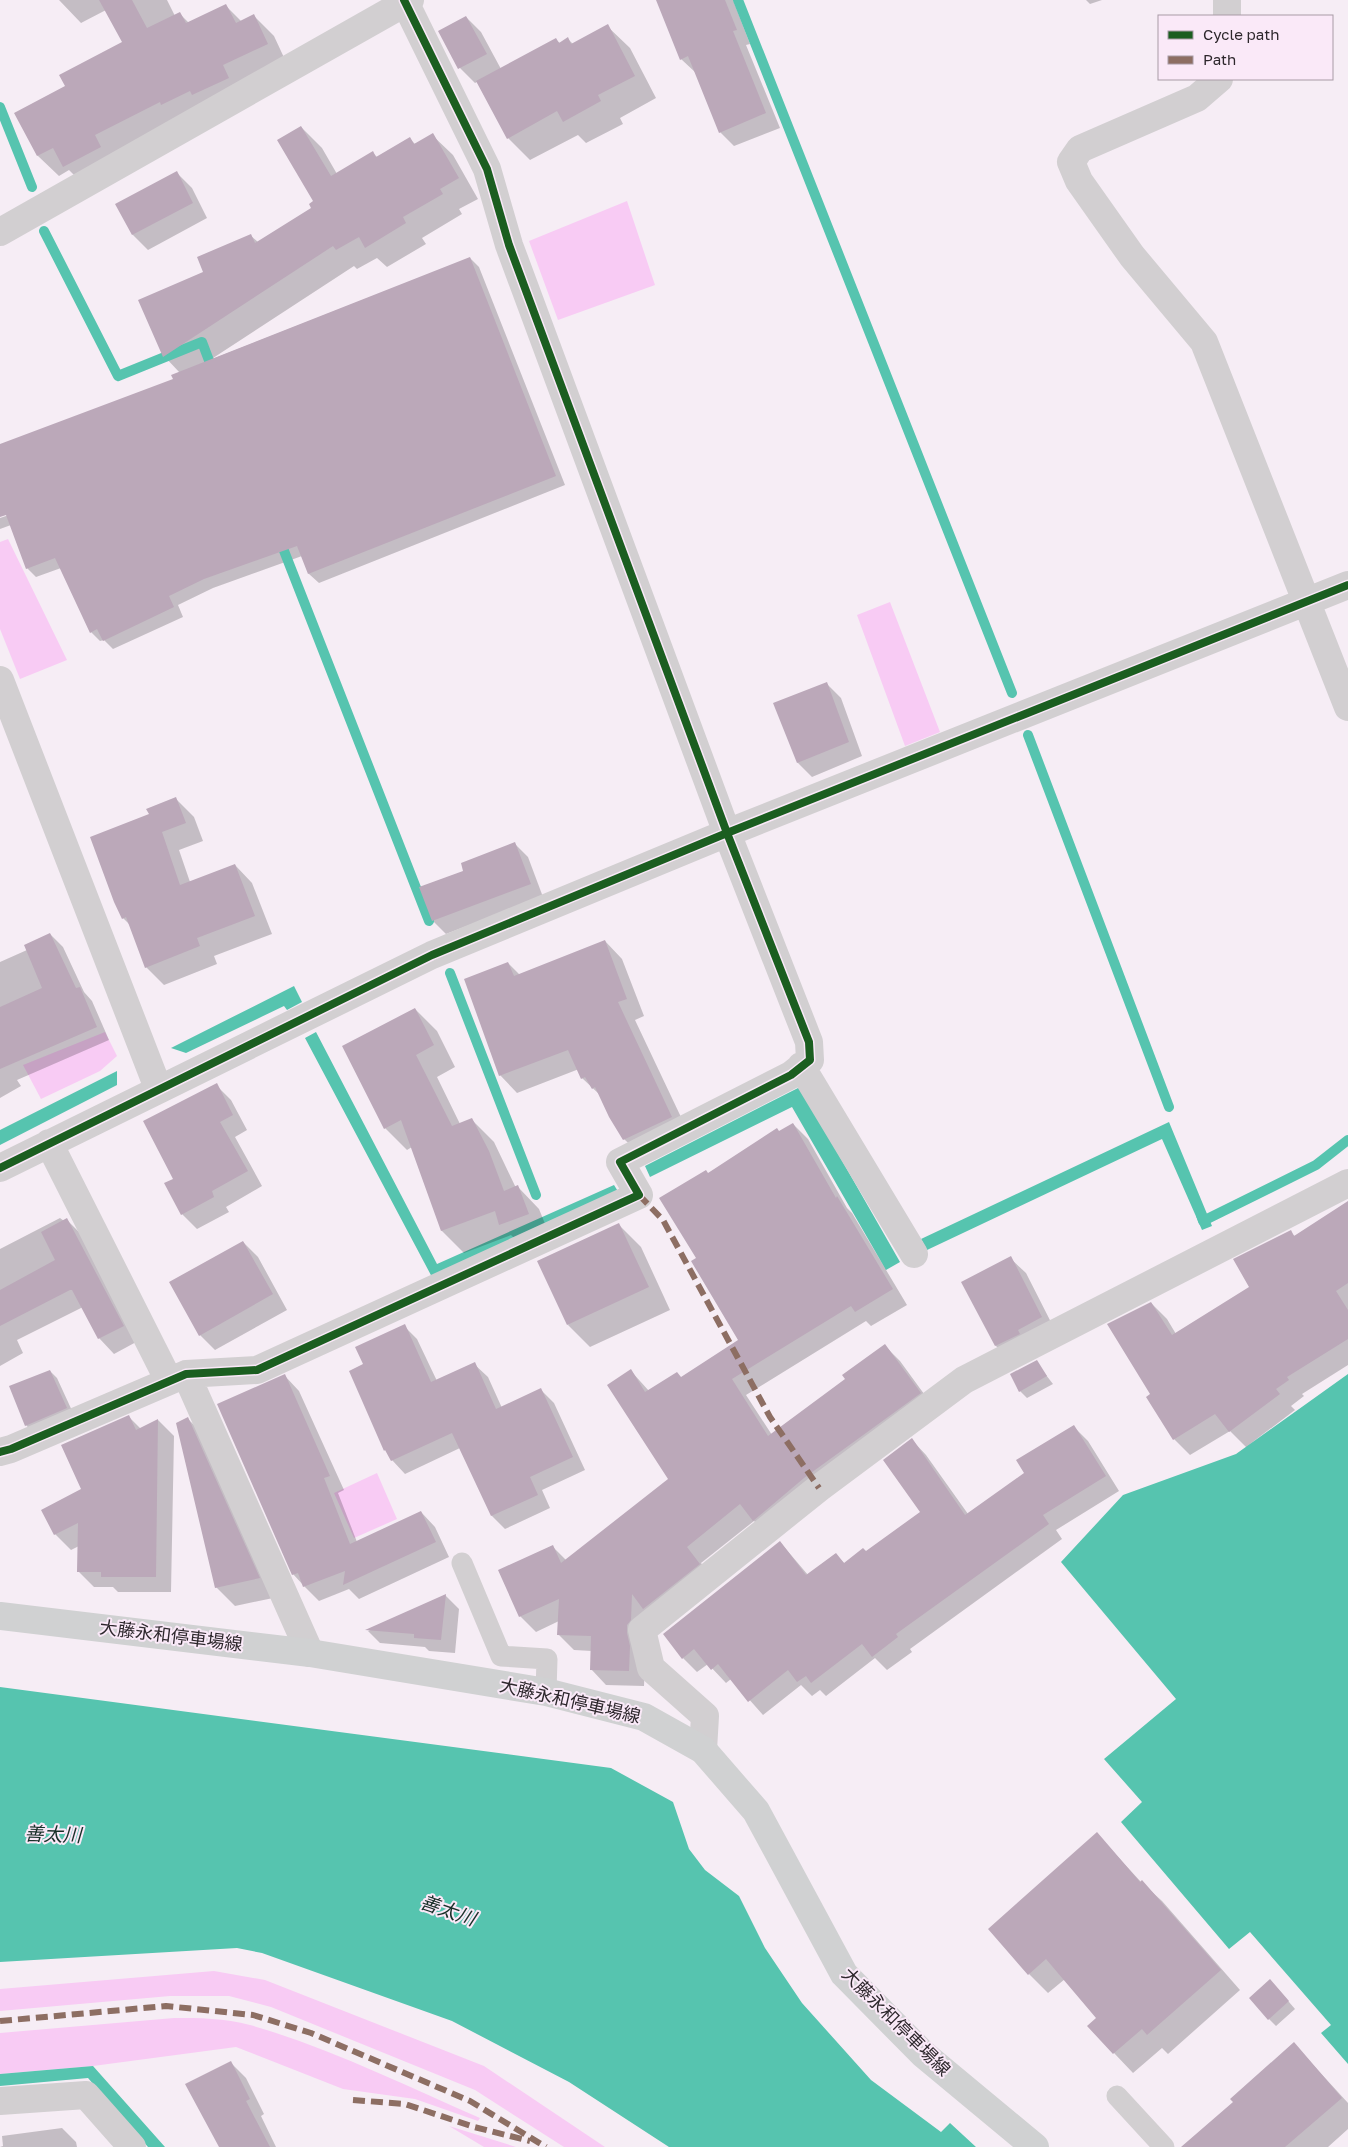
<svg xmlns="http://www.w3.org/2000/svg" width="1348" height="2147" font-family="'Golos Text','Noto Sans JP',sans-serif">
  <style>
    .green { fill: #f8cbf4 }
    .water { fill: #56c4af }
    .shadow { fill: #0003 }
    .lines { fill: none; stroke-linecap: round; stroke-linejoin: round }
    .stream { stroke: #56c4af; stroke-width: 10 }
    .building { fill: #bba8b9 }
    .lane { stroke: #d2cfd1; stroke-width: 21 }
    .street { stroke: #d2cfd1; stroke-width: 28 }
    .secondary { stroke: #d0d1d2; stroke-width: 28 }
    .quiet { stroke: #8d6e63; stroke-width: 6; stroke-dasharray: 12 6; stroke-linecap: butt }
    .cycleway-casing { stroke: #fae9f8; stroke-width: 11 }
    .cycleway { stroke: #1b5e20; stroke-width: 8 }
    .labels { text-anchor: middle; stroke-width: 4; stroke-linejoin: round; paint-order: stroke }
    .street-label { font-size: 18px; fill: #2d272c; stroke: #fae9f8 }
    .water-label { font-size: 19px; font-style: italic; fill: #182f28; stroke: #fae9f8 }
  </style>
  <rect width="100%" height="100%" fill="#f6edf5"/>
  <path class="green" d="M 627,201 L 655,285 L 558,320 L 529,241 Z
    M 8,539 L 67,660 L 20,679 L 0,629 L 0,542 Z
    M 890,602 L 940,732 L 905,746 L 857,615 Z
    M 105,1032 L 117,1056 L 100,1071 L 41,1099 L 23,1065 Z
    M 377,1473 L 397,1519 L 354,1538 L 334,1493 Z
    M 214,1971 L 265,1980 L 484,2066 L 605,2147 L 564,2147 L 475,2090 L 271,2007 L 229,1996 L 170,1996 L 0,2011 L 0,1989 Z
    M 174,2018 C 199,2018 225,2018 250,2025 C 328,2047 406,2086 480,2118 L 478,2121 L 415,2099 L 343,2089 L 236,2047 L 93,2066 L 0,2074 L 0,2033 Z
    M 449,2126 L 516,2147 L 484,2147 Z"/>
  <path class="water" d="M 294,986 L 302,1002 L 287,1010 L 284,1006 L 186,1053 L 171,1048 Z
    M 316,1032 L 437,1264 L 614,1185 L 619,1193 L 433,1279 L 305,1038 Z
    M 117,1071 L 117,1085 L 0,1145 L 0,1130 Z
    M 800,1087 L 900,1262 L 886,1270 L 792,1107 L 650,1177 L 645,1166 Z
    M 1169,1122 L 1212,1226 L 1202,1230 L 1162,1139 L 927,1250 L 921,1239 Z
    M 1348,1374 L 1348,2064 L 1321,2033 L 1331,2025 L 1250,1932 L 1229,1949 L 1121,1822 L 1142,1802 L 1104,1759 L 1176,1699 L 1061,1562 L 1123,1495 L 1236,1454 Z
    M 0,1687 L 611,1768 L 673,1802 L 689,1849 L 705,1870 L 739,1896 L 765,1948 L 802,2003 L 871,2080 L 941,2132 L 950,2123 L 976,2147 L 669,2147 L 569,2082 L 452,2021 L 262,1953 L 237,1948 L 0,1962 Z
    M 93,2066 L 165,2147 L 148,2147 L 88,2078 L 0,2086 L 0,2074 Z"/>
  <path class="shadow" d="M 59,0 L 167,0 L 175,16 L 180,14 L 189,23 L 226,6 L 242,22 L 254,16 L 274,36 L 287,64 L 85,186 L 69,170 L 59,176 L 38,156 L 16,113 L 67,87 L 124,43 L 106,10 L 81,23 Z
    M 658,0 L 733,0 L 750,44 L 746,45 L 780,128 L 734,146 L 720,132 L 696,73 L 681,59 Z
    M 1086,0 L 1102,0 L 1090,4 Z
    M 466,17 L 481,32 L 501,69 L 556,40 L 560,43 L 568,39 L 573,44 L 607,26 L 630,48 L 656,98 L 620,118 L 623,124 L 586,143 L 578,135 L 530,160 L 508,138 L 477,82 L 475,83 L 460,68 Z
    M 301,127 L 322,148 L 337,174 L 373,153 L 378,158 L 410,139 L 415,144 L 432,135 L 453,155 L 478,199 L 459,209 L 462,214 L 422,238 L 426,244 L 387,267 L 377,258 L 357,269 L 354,266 L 210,360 L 470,258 L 479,267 L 565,485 L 319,583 L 309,574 L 302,556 L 213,588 L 178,605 L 183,617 L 113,649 L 104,640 L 100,641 L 91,632 L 61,568 L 36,577 L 27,568 L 11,525 L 0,529 L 0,518 L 12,514 L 0,515 L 0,445 L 174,380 L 180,373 L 164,356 L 205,272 L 251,236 L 258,242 L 313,208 L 314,202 Z
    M 177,173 L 192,188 L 207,218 L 148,250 L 133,235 L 117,204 Z
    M 827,684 L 841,698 L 862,756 L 812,777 L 798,763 L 775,704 Z
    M 176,799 L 194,817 L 203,841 L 179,850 L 190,882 L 235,865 L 252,883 L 272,934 L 214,956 L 217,964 L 164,985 L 146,967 L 131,926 L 123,918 L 150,815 Z
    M 515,844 L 528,857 L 543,897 L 446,934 L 433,921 L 421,887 L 465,871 Z
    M 50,934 L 63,947 L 84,992 L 92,1001 L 109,1040 L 17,1080 L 21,1086 L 0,1098 L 0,962 L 27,950 Z
    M 605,941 L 622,959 L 644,1016 L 635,1020 L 689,1134 L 642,1156 L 624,1139 L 600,1095 L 582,1078 L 579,1069 L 517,1093 L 500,1075 L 508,963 L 520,975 Z
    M 415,1009 L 437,1031 L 455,1067 L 437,1077 L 460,1124 L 472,1120 L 494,1142 L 516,1188 L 518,1187 L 539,1209 L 550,1236 L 522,1246 L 511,1235 L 464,1253 L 442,1231 L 412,1147 L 407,1150 L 385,1128 Z
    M 216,1085 L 231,1100 L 247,1130 L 235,1137 L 262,1186 L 226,1207 L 229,1212 L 197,1229 L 182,1214 L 174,1179 Z
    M 793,1124 L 808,1139 L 847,1208 L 852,1213 L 907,1305 L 871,1326 L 866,1321 L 746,1395 L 772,1435 L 847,1379 L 885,1346 L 900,1361 L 935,1409 L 769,1536 L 754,1521 L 701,1563 L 714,1580 L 659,1623 L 645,1662 L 644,1686 L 606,1685 L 591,1669 L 592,1651 L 574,1650 L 559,1635 L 559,1621 L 536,1632 L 520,1616 L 499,1571 L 552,1546 L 566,1560 L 670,1479 L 631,1371 L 649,1391 L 682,1378 L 740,1340 L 698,1259 L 708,1174 Z
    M 1348,1202 L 1348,1365 L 1302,1394 L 1304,1396 L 1291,1406 L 1295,1410 L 1246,1447 L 1230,1431 L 1190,1455 L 1174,1439 L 1152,1395 L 1151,1303 L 1167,1319 L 1176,1334 L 1250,1288 L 1290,1232 L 1296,1237 Z
    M 60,1218 L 64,1221 L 67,1220 L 82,1235 L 138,1341 L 114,1354 L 99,1338 L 83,1307 L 17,1340 L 23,1353 L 0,1366 L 0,1249 Z
    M 619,1225 L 641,1247 L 670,1310 L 590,1347 L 568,1325 Z
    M 243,1242 L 258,1257 L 287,1310 L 215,1350 L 200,1335 Z
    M 1010,1258 L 1026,1273 L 1056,1332 L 1011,1361 L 996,1346 L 963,1282 Z
    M 404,1326 L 417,1339 L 437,1381 L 474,1364 L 488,1377 L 502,1408 L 541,1390 L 554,1403 L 585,1470 L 542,1490 L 550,1508 L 505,1529 L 492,1516 L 460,1448 L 405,1474 L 392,1460 L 365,1365 Z
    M 1036,1362 L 1053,1384 L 1027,1398 L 1020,1391 Z
    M 50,1371 L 57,1378 L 74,1415 L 33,1433 L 26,1425 Z
    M 285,1376 L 299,1391 L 344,1490 L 338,1493 L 357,1542 L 421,1512 L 435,1527 L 449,1557 L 359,1599 L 349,1589 L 319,1601 L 304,1586 L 293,1574 Z
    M 129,1417 L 141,1429 L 158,1420 L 174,1436 L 171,1592 L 118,1592 L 113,1587 L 94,1587 L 78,1571 L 79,1546 L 71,1550 L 55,1534 Z
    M 188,1419 L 207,1438 L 278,1597 L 235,1606 L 216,1587 Z
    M 1073,1426 L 1088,1441 L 1119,1491 L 1056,1530 L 1062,1539 L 910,1649 L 912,1652 L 887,1670 L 875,1658 L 826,1696 L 820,1690 L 812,1696 L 801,1685 L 763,1715 L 731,1679 L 726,1683 L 708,1664 L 697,1672 L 683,1658 L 780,1542 L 808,1575 L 835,1554 L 845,1564 L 866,1552 L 921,1512 L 912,1440 L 926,1455 L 968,1514 L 1026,1473 Z
    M 445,1595 L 459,1609 L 455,1653 L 429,1651 L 425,1647 L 380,1643 L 368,1631 Z
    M 1097,1834 L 1141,1882 L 1162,1901 L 1240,1990 L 1168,2054 L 1162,2048 L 1133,2073 L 1114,2053 L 1098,2018 L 1065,1979 L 1048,1993 L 1029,1974 Z
    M 1277,1988 L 1295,2009 L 1276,2026 L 1269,2019 Z
    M 1294,2044 L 1348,2103 L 1348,2129 L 1328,2147 L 1203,2147 L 1234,2102 Z
    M 230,2062 L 246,2078 L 264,2114 L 261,2116 L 276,2147 L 220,2147 Z
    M 62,2128 L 76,2142 L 77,2147 L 0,2147 L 3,2146 L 2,2136 Z"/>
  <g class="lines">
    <path class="stream" d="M 738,0 L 1012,693
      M 0,107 L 32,187
      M 44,231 L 118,376 L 202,342 L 213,371
      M 279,538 L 429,921
      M 1028,735 L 1169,1107
      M 450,973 L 536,1195
      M 1201,1215 L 1203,1221 L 1316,1165 L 1348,1140"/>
  </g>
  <path class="building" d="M 99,0 L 132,0 L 147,28 L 180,12 L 186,23 L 226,4 L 236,23 L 254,14 L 268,44 L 223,65 L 229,78 L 192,95 L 190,91 L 161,105 L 160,102 L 95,135 L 101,147 L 63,167 L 53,148 L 37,156 L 14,113 L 65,86 L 59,75 L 122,42 Z
    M 656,0 L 725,0 L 737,30 L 733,31 L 766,113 L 719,133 L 688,56 L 680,60 Z
    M 466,16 L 487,54 L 458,69 L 438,31 Z
    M 608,24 L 635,76 L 598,95 L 601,101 L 563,122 L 557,111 L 507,139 L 476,81 L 556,38 L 559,43 L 568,37 L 571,44 Z
    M 301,126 L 331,176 L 373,151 L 376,157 L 410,137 L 414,144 L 433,133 L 459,178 L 440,189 L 443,194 L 403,217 L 406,223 L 365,248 L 359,237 L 336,250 L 333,246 L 163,357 L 138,300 L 203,272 L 197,257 L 251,234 L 255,243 L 311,208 L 309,204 L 313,201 L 277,140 Z
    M 177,171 L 193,203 L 132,235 L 115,204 Z
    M 470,257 L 556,476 L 308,574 L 297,546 L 204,579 L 169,596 L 174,607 L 103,641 L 97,629 L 90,633 L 55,558 L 26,569 L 6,515 L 0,517 L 0,444 L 173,379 L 171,375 Z
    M 827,682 L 849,742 L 797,763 L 773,703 Z
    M 176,797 L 186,823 L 162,832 L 180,885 L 235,864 L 255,916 L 197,938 L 200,946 L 145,968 L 126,917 L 122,919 L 114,902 L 90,837 L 149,814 L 146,809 Z
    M 515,842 L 531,884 L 432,921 L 419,887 L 463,871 L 461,863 Z
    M 50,933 L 76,988 L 80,987 L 97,1027 L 0,1069 L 0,1007 L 42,988 L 24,945 Z
    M 605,940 L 627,999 L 618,1002 L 672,1117 L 623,1140 L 609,1117 L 595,1087 L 592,1089 L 585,1077 L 581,1079 L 568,1050 L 499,1076 L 464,979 L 508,962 L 514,976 Z
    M 415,1008 L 434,1045 L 416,1055 L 452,1126 L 472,1118 L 489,1151 L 504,1191 L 518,1185 L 529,1214 L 499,1225 L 495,1211 L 441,1231 L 401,1120 L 384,1129 L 342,1046 Z
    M 217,1083 L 233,1115 L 220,1122 L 248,1171 L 212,1191 L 214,1197 L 181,1215 L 164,1183 L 173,1179 L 143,1121 Z
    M 793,1123 L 836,1198 L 837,1196 L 893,1289 L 855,1312 L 851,1306 L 732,1379 L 768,1436 L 845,1379 L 842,1375 L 885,1344 L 921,1393 L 804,1478 L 753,1521 L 740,1504 L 687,1547 L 700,1564 L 643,1609 L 632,1594 L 631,1620 L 627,1625 L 627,1633 L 630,1646 L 629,1671 L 590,1670 L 591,1636 L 557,1635 L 559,1599 L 519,1617 L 498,1570 L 553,1545 L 561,1563 L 668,1479 L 607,1385 L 631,1369 L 645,1392 L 677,1372 L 681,1377 L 738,1340 L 691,1261 L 696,1258 L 659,1198 L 706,1170 L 708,1173 L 777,1128 L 779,1131 Z
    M 1348,1201 L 1348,1283 L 1336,1291 L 1348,1310 L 1348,1339 L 1287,1377 L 1289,1380 L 1276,1389 L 1280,1394 L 1229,1432 L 1215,1414 L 1173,1440 L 1146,1397 L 1150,1394 L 1107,1324 L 1151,1302 L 1172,1335 L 1249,1287 L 1233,1259 L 1291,1230 L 1294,1236 Z
    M 67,1218 L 124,1326 L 98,1339 L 72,1290 L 70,1290 L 0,1326 L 0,1290 L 55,1260 L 41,1232 Z
    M 619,1223 L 649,1287 L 567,1325 L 537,1261 Z
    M 243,1241 L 273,1294 L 199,1336 L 169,1282 Z
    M 1011,1256 L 1042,1317 L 1018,1330 L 1020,1334 L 995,1346 L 961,1282 Z
    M 405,1324 L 431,1382 L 475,1362 L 496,1409 L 541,1388 L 573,1457 L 530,1477 L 538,1495 L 491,1516 L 452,1433 L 391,1461 L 385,1450 L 384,1451 L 349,1371 L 363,1364 L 355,1347 Z
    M 1037,1360 L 1047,1376 L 1019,1392 L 1010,1374 Z
    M 50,1370 L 67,1408 L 25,1426 L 9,1386 Z
    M 285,1374 L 330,1476 L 324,1478 L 350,1544 L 421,1511 L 436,1542 L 343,1585 L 345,1571 L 303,1587 L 298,1573 L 292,1575 L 217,1404 Z
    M 129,1415 L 136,1430 L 158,1419 L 156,1577 L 101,1577 L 101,1572 L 77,1572 L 78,1523 L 54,1535 L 41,1510 L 81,1489 L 61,1445 Z
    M 188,1417 L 260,1578 L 215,1588 L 176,1423 Z
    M 1074,1425 L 1106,1476 L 1043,1515 L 1049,1524 L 896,1634 L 898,1637 L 872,1657 L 862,1644 L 811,1683 L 806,1676 L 797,1682 L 788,1670 L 748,1702 L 718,1664 L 711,1670 L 694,1649 L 682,1659 L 663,1634 L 780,1541 L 806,1575 L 836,1553 L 844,1563 L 863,1548 L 866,1551 L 920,1512 L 883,1460 L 912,1438 L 965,1515 L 1024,1473 L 1016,1460 Z
    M 446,1594 L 441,1640 L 414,1638 L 414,1634 L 365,1630 Z
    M 1097,1832 L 1140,1882 L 1142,1880 L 1221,1970 L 1147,2035 L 1142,2029 L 1113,2054 L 1087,2026 L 1096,2018 L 1046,1959 L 1028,1975 L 988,1929 Z
    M 1270,1979 L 1289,2001 L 1268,2020 L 1249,1998 Z
    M 1294,2042 L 1342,2098 L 1285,2147 L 1181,2147 L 1233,2102 L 1230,2099 Z
    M 231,2061 L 250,2099 L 246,2101 L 270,2147 L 219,2147 L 185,2084 Z"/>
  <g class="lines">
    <path class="lane" d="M 462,1563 L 501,1656 L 547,1659 L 546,1692
      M 1117,2096 L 1164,2147"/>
    <path class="street" d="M 1227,0 L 1227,16
      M 1219,79 L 1197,98 L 1080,149 L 1071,162 L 1079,181 L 1132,256 L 1204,342 L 1348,707
      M 0,232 L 410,0
      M 0,680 L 158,1088
      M 801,1066 L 914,1254
      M 49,1143 L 169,1381
      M 0,1168 L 432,955 L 727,833 L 1348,585
      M 186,1374 L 310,1653
      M 0,1452 L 11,1449 L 186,1374 L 257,1370 L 639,1195 L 620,1162 L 791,1075 L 810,1060 L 809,1042 L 727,833 L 509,245 L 487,169 L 404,0
      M 703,1750 L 705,1716 L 651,1668 L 642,1630 L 819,1488 L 964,1380 L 1348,1183
      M 0,2101 L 86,2095 L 132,2147"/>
    <path class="secondary" d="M 0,1616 L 310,1653 L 546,1692 L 644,1717 L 703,1750 L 756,1811 L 844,1974 L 923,2054 L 1035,2147"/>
    <path class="quiet" d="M 639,1195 L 663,1220 L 770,1417 L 819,1488
      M 0,2021 L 166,2006 L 253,2015 L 311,2033 L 470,2101 L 546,2147
      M 353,2100 L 405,2104 L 474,2127 L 530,2141"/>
    <defs>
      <path id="cycleway" d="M 0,1168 L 432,955 L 727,833 L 1348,585
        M 0,1452 L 11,1449 L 186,1374 L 257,1370 L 639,1195 L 620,1162 L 791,1075 L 810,1060 L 809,1042 L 727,833 L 509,245 L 487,169 L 404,0"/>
    </defs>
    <use href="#cycleway" class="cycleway-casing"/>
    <use href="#cycleway" class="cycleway"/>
  </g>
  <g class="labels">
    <g class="street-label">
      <text transform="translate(171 1636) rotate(7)" y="6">大藤永和停車場線</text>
      <text transform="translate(570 1701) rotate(13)" y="6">大藤永和停車場線</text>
      <text transform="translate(896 2022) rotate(45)" y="6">大藤永和停車場線</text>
    </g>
    <g class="water-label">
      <text transform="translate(53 1834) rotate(2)" y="7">善太川</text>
      <text transform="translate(448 1910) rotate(19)" y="7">善太川</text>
    </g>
  </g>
  <rect x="1158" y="15" width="175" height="65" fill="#fae9f8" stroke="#a89ba6"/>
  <rect x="1168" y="31" width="25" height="8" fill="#1b5e20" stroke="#a89ba6"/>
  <text x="1203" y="40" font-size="15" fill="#2d272c">Cycle path</text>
  <rect x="1168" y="56" width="25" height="8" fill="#8d6e63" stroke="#a89ba6"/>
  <text x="1203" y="65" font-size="15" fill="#2d272c">Path</text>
</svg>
